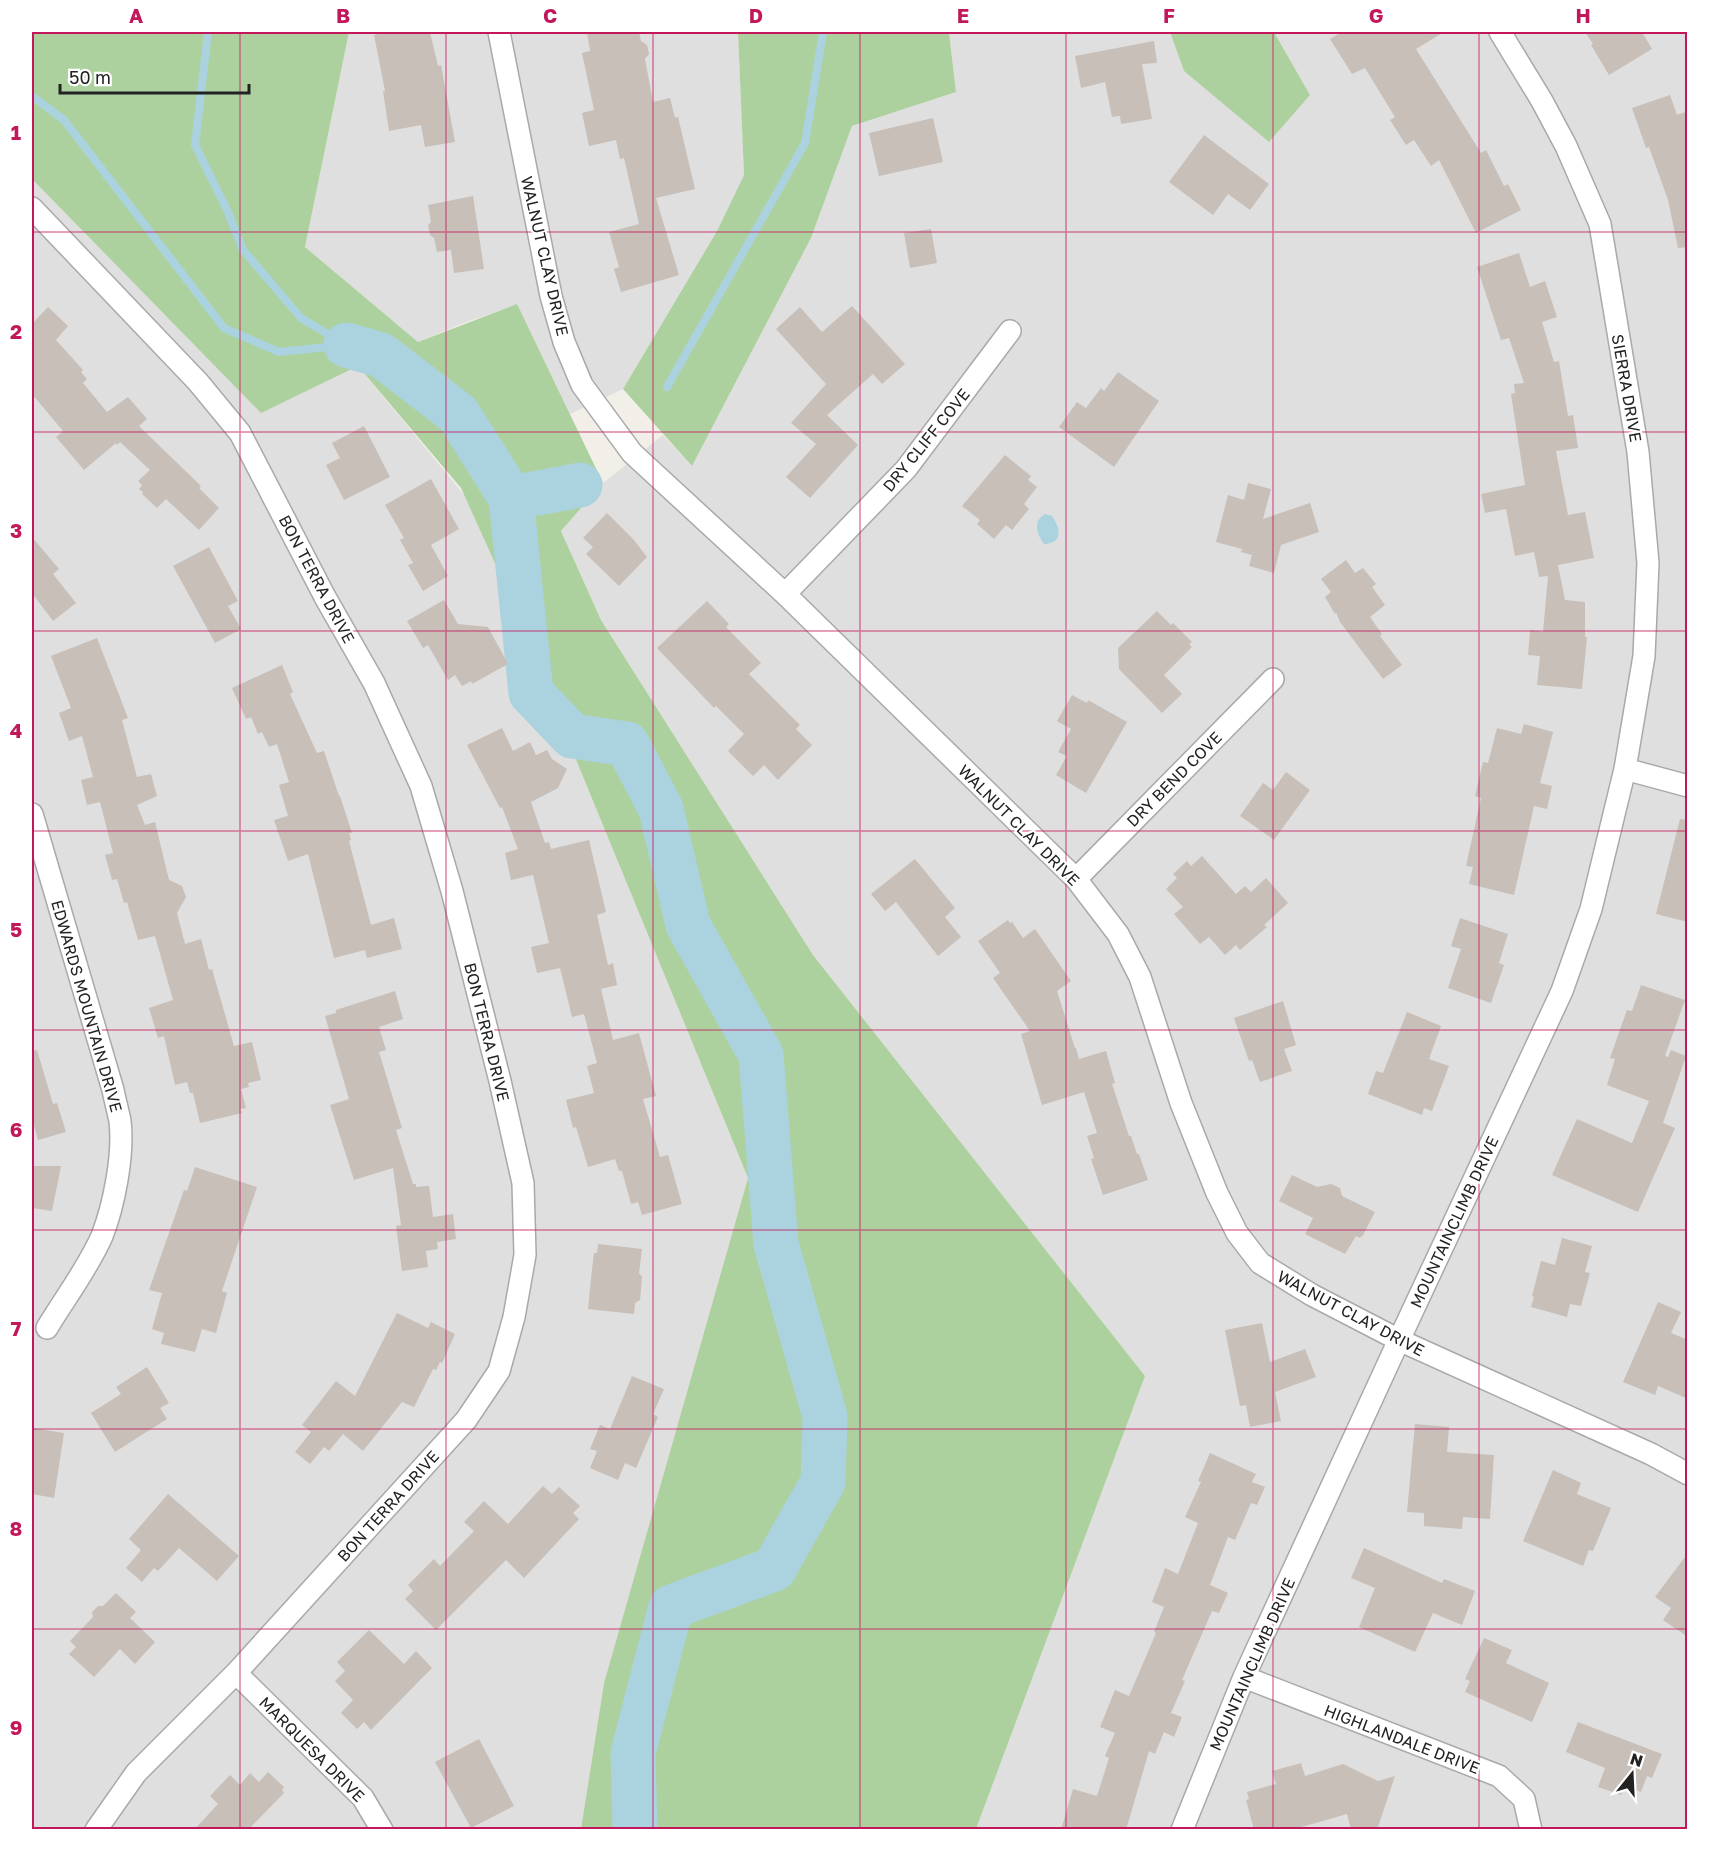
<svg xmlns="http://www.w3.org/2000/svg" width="1719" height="1861" font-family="'Golos Text',sans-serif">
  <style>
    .residential { fill: #e0dfdf }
    .forest { fill: #add19e }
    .water { fill: #aad3df }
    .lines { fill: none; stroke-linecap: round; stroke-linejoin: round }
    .stream { stroke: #aad3df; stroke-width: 8 }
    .river { stroke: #aad3df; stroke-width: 45 }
    .building { fill: #c7bfb8 }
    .minor-casing { stroke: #a9a9a9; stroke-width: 24 }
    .minor { stroke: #fff; stroke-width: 21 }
    .grid { fill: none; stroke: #c2185b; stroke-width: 1.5; stroke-opacity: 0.55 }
    .labels { text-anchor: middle; stroke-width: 4.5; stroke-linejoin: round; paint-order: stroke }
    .street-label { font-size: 16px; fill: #222; stroke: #fff }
    .neatline { fill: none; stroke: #c2185b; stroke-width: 2 }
    .grid-label { font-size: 20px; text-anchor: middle; font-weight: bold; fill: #c2185b }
  </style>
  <rect width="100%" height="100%" fill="#f2efe9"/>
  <path class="residential" d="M 349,32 L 738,32 L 744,175 L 717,231 L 623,389 L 570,414 L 517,305 L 469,321 L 418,342 L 305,247 Z
    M 949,32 L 1170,32 L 1184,71 L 1310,95 L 1274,32 L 1687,32 L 1687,1829 L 976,1829 L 1145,1376 L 813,955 L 601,620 L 561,531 L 603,483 L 663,435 L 692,466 L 811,238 L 852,126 L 956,92 Z
    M 32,179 L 261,412 L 358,366 L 465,496 L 498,570 L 748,1178 L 604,1683 L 581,1829 L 32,1829 Z"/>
  <path class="forest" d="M 32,32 L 349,32 L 305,247 L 418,342 L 517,304 L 603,483 L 561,531 L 601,620 L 813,955 L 1145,1376 L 976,1829 L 581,1829 L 604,1683 L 748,1178 L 498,570 L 461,488 L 358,366 L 261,413 L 32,179 Z
    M 738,32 L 949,32 L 956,92 L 852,126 L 811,238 L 692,466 L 623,389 L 717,231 L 744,175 Z
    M 1170,32 L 1274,32 L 1310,95 L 1269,142 L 1184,71 Z"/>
  <path class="water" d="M 1045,514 L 1052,516 C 1060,528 1064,543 1044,544 C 1036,533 1033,521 1045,514 Z"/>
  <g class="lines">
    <path class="stream" d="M 208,32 L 195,145 L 227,210 L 243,250 L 301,318 L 346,345
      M 32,96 L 64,120 L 224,328 L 279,352 L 346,345
      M 667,387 L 805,143 L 823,32"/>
    <path class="river" d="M 346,345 L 381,355 L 458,414 L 511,498
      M 580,485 L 511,498 L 531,693 L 572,736 L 627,744 L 661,809 L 688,925 L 761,1055 L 776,1244 L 825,1416 L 823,1482 L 774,1569 L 671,1607 L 633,1753 L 635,1830"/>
  </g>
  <path class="building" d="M 387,32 L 430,32 L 438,66 L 441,65 L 455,142 L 425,147 L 421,125 L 389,131 L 383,91 L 385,91 L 374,35 Z
    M 587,32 L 639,32 L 641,41 L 647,45 L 649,54 L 645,59 L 653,102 L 670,98 L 675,118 L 678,117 L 695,189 L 656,198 L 679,275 L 621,292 L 614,269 L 619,267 L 609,232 L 639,224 L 624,158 L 620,159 L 616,140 L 589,146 L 582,113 L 594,110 L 582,53 L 590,51 Z
    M 1342,32 L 1444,32 L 1416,49 L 1481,153 L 1486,150 L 1504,186 L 1508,184 L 1521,210 L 1476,233 L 1439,160 L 1431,166 L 1414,140 L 1406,145 L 1390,120 L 1395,117 L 1365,68 L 1352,74 L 1330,39 Z
    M 1585,32 L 1642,32 L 1652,49 L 1609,75 L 1591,45 L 1593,44 Z
    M 1154,41 L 1157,63 L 1142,64 L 1152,119 L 1121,124 L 1120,116 L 1112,117 L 1105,82 L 1081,88 L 1075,56 Z
    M 1670,95 L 1677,115 L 1688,111 L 1688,247 L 1678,248 L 1668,200 L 1649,147 L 1646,148 L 1632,108 Z
    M 933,118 L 943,162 L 879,176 L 869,133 Z
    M 1204,135 L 1269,184 L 1250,210 L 1228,194 L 1213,215 L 1169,182 Z
    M 473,196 L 484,269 L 454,273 L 451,250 L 437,252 L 434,238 L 430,235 L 428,225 L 431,222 L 428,205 Z
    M 931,229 L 937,263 L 910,268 L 904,233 Z
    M 1519,253 L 1530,287 L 1545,281 L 1557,317 L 1542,322 L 1554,362 L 1559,361 L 1568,416 L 1573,415 L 1578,448 L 1556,451 L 1568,515 L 1585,512 L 1594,558 L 1558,565 L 1565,600 L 1585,602 L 1585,637 L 1587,637 L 1582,689 L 1537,685 L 1540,656 L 1528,655 L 1530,630 L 1543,632 L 1548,576 L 1539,577 L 1534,552 L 1515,556 L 1506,509 L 1485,513 L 1481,494 L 1525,485 L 1511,394 L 1515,393 L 1514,384 L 1524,383 L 1509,338 L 1501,340 L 1477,267 Z
    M 852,306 L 905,364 L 882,384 L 873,374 L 827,415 L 858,445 L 810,498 L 786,477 L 816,444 L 791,423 L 826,384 L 776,329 L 800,307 L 822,332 Z
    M 48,307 L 68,326 L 56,340 L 83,370 L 81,372 L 87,379 L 83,383 L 107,412 L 128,397 L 147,419 L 139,426 L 201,486 L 199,488 L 219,508 L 199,530 L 166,499 L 157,508 L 142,494 L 143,492 L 139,489 L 142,485 L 138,481 L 150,470 L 120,442 L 117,445 L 116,443 L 84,470 L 56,437 L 63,431 L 32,394 L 32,324 Z
    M 1118,372 L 1159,401 L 1114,467 L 1059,427 L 1077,402 L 1086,408 L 1101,388 L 1104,391 Z
    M 364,426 L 390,477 L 344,500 L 326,465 L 340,458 L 332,443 Z
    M 1005,455 L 1031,476 L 1028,480 L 1037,487 L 1024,504 L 1029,509 L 1012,530 L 1006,525 L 994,539 L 977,524 L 980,520 L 962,506 Z
    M 431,479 L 459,529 L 431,545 L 448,576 L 423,591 L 408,565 L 413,563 L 400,540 L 404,538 L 385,505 Z
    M 1248,483 L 1271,489 L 1263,519 L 1310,503 L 1319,532 L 1281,545 L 1274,573 L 1249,566 L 1252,555 L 1241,552 L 1242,549 L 1216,542 L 1228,495 L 1244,500 Z
    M 607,513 L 634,540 L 647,557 L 619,586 L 586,554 L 593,547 L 583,538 Z
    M 32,537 L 59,569 L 53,574 L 76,603 L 53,621 L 32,593 Z
    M 209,547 L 238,601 L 228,606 L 241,629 L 215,643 L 173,566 Z
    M 1346,560 L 1355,573 L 1363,568 L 1376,584 L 1372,587 L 1385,605 L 1370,617 L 1382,634 L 1380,636 L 1402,665 L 1383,679 L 1340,622 L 1336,612 L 1335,614 L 1325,597 L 1331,592 L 1321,579 Z
    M 444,600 L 458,624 L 488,627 L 508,664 L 472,684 L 471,681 L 462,686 L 455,675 L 448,680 L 428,645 L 423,648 L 407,621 Z
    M 707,601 L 729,624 L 726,627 L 761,663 L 749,674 L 800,725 L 796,729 L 812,745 L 778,780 L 764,765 L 753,776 L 728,751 L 744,734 L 716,706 L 714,708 L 657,648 Z
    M 1157,611 L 1171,625 L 1173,623 L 1192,642 L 1189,644 L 1192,647 L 1164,675 L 1182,694 L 1162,713 L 1119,669 L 1118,648 Z
    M 97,638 L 128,718 L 122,720 L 137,777 L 151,774 L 157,796 L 137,805 L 145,825 L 155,822 L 169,880 L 182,886 L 186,897 L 177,913 L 185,944 L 201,939 L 209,970 L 212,969 L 234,1046 L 252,1042 L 261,1080 L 248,1083 L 249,1087 L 241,1089 L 246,1108 L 240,1109 L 242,1113 L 200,1123 L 193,1093 L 190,1093 L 187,1082 L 175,1085 L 164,1036 L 158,1038 L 149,1008 L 173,1000 L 155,936 L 138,940 L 127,902 L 124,903 L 117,879 L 112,880 L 105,855 L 113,853 L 100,802 L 87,805 L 81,780 L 93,777 L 82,736 L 69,741 L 59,713 L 71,708 L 51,656 Z
    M 282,665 L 293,692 L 290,694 L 317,753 L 324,751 L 339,796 L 340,796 L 352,833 L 349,833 L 351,840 L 349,841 L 371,925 L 394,918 L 402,949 L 367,958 L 365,950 L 334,958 L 308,854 L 288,861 L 274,820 L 288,816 L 279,785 L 289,782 L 277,744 L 269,747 L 262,732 L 258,734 L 251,717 L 246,719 L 232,688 Z
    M 1072,695 L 1087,703 L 1088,700 L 1127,722 L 1086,793 L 1056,775 L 1067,756 L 1058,752 L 1071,729 L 1057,721 Z
    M 1524,724 L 1553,732 L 1540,783 L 1552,786 L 1547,809 L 1534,806 L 1514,895 L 1469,884 L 1473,867 L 1466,866 L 1481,798 L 1475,796 L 1483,762 L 1488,763 L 1497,728 L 1521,734 Z
    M 502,728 L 513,751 L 530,742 L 536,755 L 547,750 L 552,759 L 567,769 L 558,788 L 531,802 L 545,843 L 549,842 L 551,849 L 589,840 L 606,912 L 597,915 L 608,965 L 613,963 L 617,985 L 601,989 L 613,1040 L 639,1033 L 656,1096 L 643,1099 L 660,1157 L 668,1155 L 682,1204 L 642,1215 L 638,1202 L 631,1204 L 622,1171 L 619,1171 L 615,1159 L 588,1167 L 576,1127 L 573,1128 L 566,1100 L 594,1093 L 587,1066 L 597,1063 L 584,1014 L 572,1017 L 560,968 L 537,973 L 531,947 L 549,943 L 533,875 L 511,880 L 505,853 L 518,849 L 502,807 L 500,808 L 467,745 Z
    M 1286,772 L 1310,790 L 1274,840 L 1240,816 L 1263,783 L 1273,790 Z
    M 1680,819 L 1688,820 L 1688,922 L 1656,914 Z
    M 1202,856 L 1236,894 L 1245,886 L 1251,892 L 1266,878 L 1288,903 L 1264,925 L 1267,927 L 1240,950 L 1236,945 L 1225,955 L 1209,937 L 1200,944 L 1174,914 L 1183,907 L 1166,889 L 1177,878 L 1173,874 L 1187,861 L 1191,866 Z
    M 915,859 L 955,908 L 945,917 L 961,937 L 938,956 L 896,902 L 885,911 L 871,894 Z
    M 1460,918 L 1508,934 L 1499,963 L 1504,965 L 1491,1003 L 1448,988 L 1461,949 L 1451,946 Z
    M 1008,920 L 1010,923 L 1012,922 L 1023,938 L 1035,929 L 1071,981 L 1057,991 L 1075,1048 L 1076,1048 L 1079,1059 L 1106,1051 L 1115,1083 L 1112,1084 L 1129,1136 L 1131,1136 L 1137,1154 L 1139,1154 L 1148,1180 L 1103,1195 L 1091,1159 L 1094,1158 L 1087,1136 L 1097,1133 L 1084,1092 L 1042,1105 L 1021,1034 L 1030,1031 L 993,978 L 1000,973 L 978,941 Z
    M 1641,985 L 1685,1000 L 1665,1056 L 1668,1057 L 1671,1050 L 1686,1056 L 1663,1123 L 1675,1128 L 1638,1212 L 1552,1175 L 1577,1119 L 1632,1143 L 1649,1101 L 1607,1085 L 1615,1059 L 1610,1058 L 1627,1010 L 1632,1011 Z
    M 395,991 L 403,1019 L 379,1027 L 386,1050 L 379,1052 L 402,1128 L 396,1130 L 413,1184 L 416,1184 L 416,1187 L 429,1186 L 433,1217 L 453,1214 L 456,1239 L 437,1242 L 438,1249 L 426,1251 L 428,1267 L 402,1271 L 396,1226 L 401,1225 L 393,1168 L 354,1180 L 330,1105 L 349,1099 L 325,1016 L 336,1013 L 336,1010 Z
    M 1283,1001 L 1296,1045 L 1284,1049 L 1292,1071 L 1260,1082 L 1252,1060 L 1249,1061 L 1234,1018 Z
    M 1407,1012 L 1441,1026 L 1429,1059 L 1449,1066 L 1432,1111 L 1424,1108 L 1422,1115 L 1368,1094 L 1376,1071 L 1383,1073 Z
    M 37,1050 L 53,1104 L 57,1103 L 66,1132 L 38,1140 L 32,1118 L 32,1051 Z
    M 32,1166 L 61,1166 L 52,1211 L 32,1208 Z
    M 195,1167 L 257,1187 L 222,1291 L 227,1293 L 216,1333 L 202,1329 L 195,1352 L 161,1344 L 164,1333 L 152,1329 L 162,1293 L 149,1290 L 184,1190 L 187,1191 Z
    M 1292,1175 L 1317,1187 L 1331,1184 L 1340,1188 L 1342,1196 L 1375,1212 L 1362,1237 L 1361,1236 L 1360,1238 L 1356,1236 L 1345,1254 L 1305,1234 L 1313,1218 L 1279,1201 Z
    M 1562,1238 L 1592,1246 L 1585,1272 L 1590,1273 L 1581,1306 L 1570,1304 L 1567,1317 L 1531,1307 L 1534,1297 L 1532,1296 L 1541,1261 L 1555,1265 Z
    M 598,1244 L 642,1249 L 639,1273 L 642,1277 L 640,1300 L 635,1303 L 634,1314 L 588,1309 L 592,1269 L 594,1253 L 597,1253 Z
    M 1658,1302 L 1681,1312 L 1671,1333 L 1688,1340 L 1688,1399 L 1658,1386 L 1655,1395 L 1623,1382 Z
    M 397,1313 L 428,1328 L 431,1322 L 455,1334 L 442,1363 L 440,1362 L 436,1370 L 433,1369 L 414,1407 L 402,1402 L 363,1451 L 343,1434 L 329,1451 L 324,1447 L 310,1464 L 295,1452 L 311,1432 L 302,1425 L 336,1381 L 355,1396 Z
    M 1262,1323 L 1270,1362 L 1305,1349 L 1316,1377 L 1275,1392 L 1281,1421 L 1250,1427 L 1246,1405 L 1240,1406 L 1225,1330 Z
    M 147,1367 L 169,1403 L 160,1408 L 167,1419 L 115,1452 L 91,1413 L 121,1394 L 116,1387 Z
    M 632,1376 L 664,1389 L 653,1414 L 658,1417 L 636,1468 L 625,1463 L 618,1480 L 590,1468 L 597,1451 L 590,1449 L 600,1425 L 610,1429 Z
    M 1415,1424 L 1449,1427 L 1447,1452 L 1494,1455 L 1490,1519 L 1463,1517 L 1462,1529 L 1424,1526 L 1424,1513 L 1407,1512 Z
    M 32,1428 L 64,1433 L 54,1498 L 32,1494 Z
    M 1210,1453 L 1256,1474 L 1252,1482 L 1265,1487 L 1257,1505 L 1251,1503 L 1235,1540 L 1228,1537 L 1210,1585 L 1228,1593 L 1219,1613 L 1212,1611 L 1182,1680 L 1185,1681 L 1171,1713 L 1182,1717 L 1174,1737 L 1164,1732 L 1155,1754 L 1149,1751 L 1126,1830 L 1061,1830 L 1073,1789 L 1097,1796 L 1109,1758 L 1105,1756 L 1115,1733 L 1100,1727 L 1115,1690 L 1129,1696 L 1156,1633 L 1154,1632 L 1164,1607 L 1152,1602 L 1165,1568 L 1178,1574 L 1198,1523 L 1185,1517 L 1201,1482 L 1198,1481 Z
    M 1553,1470 L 1581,1483 L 1577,1494 L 1611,1508 L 1593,1551 L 1589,1550 L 1583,1566 L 1523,1541 Z
    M 543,1486 L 552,1494 L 559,1487 L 580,1506 L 573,1513 L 579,1519 L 524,1578 L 506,1560 L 436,1630 L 405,1599 L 413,1591 L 408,1585 L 434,1559 L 440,1566 L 474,1531 L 464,1522 L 484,1501 L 508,1524 Z
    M 168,1494 L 239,1556 L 217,1581 L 179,1548 L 158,1571 L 154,1568 L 142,1582 L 126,1568 L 141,1550 L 129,1539 Z
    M 1364,1548 L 1442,1583 L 1444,1579 L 1475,1591 L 1462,1625 L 1433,1613 L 1415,1652 L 1359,1627 L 1375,1588 L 1351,1578 Z
    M 1688,1553 L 1688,1637 L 1663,1620 L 1671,1608 L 1655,1597 Z
    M 116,1593 L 136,1612 L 130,1618 L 155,1642 L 135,1664 L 120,1649 L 94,1677 L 69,1654 L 76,1647 L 70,1641 L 93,1617 L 92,1612 L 98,1606 L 103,1606 Z
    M 369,1630 L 404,1664 L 416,1651 L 432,1668 L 371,1730 L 364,1722 L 357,1729 L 341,1713 L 353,1700 L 335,1681 L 345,1671 L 337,1662 Z
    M 1484,1638 L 1512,1650 L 1506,1663 L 1549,1683 L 1532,1722 L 1465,1692 L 1470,1681 L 1465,1679 Z
    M 1578,1722 L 1662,1754 L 1652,1778 L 1647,1776 L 1641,1792 L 1625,1785 L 1621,1795 L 1598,1787 L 1605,1768 L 1566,1752 Z
    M 479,1739 L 514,1806 L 471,1828 L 435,1762 Z
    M 1301,1763 L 1305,1776 L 1343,1764 L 1378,1781 L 1395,1776 L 1377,1830 L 1351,1830 L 1347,1814 L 1291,1830 L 1254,1830 L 1246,1800 L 1249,1799 L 1247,1792 L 1276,1784 L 1272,1771 Z
    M 268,1772 L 284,1787 L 282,1790 L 284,1793 L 248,1830 L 194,1830 L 218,1804 L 210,1796 L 230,1775 L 240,1785 L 250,1773 L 259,1782 Z"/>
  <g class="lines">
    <defs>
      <path id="minor" d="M 499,32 L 551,296 L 564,342 L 582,385 L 632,453 L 785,594 L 1076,879 L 1118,934 L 1140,977 L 1181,1103 L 1217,1193 L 1237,1233 L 1260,1263 L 1312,1295 L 1399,1340 L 1651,1454 L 1688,1474
        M 32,208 L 198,382 L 240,433 L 325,597 L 374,683 L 421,786 L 452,891 L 500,1081 L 523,1183 L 525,1255 L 514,1317 L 499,1371 L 466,1420 L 236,1673 L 136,1773 L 96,1830
        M 785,594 L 906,469 L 1010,331
        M 1625,769 L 1688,786
        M 32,814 L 113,1090 C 115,1100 118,1111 120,1121 C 124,1155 114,1205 102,1236 C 88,1268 65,1298 47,1328
        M 1076,879 L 1273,679
        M 236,1673 L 363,1798 L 382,1830
        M 1244,1677 L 1499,1776 L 1524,1799 L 1531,1830
        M 1182,1830 L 1244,1677 L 1399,1340 L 1562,991 L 1591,909 L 1625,769 L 1644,656 L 1648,563 L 1638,452 L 1600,224 L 1566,146 L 1542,101 L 1500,32"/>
    </defs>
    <use href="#minor" class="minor-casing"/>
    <use href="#minor" class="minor"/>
  </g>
  <path class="grid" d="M 240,32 L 240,1830M 446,32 L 446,1830M 653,32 L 653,1830M 860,32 L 860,1830M 1066,32 L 1066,1830M 1273,32 L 1273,1830M 1479,32 L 1479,1830M 32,232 L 1688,232M 32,432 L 1688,432M 32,631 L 1688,631M 32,831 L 1688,831M 32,1030 L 1688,1030M 32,1230 L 1688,1230M 32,1429 L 1688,1429M 32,1629 L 1688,1629"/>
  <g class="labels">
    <g class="street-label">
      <text transform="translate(545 256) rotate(77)" y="6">WALNUT CLAY DRIVE</text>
      <text transform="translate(1627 388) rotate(80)" y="6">SIERRA DRIVE</text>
      <text transform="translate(926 440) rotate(-51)" y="6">DRY CLIFF COVE</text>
      <text transform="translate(317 579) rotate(62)" y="6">BON TERRA DRIVE</text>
      <text transform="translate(1174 779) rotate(-45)" y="6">DRY BEND COVE</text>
      <text transform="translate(1019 825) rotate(45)" y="6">WALNUT CLAY DRIVE</text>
      <text transform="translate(87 1006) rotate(74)" y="6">EDWARDS MOUNTAIN DRIVE</text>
      <text transform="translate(487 1032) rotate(76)" y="6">BON TERRA DRIVE</text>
      <text transform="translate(1454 1222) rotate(-65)" y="6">MOUNTAINCLIMB DRIVE</text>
      <text transform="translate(1351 1313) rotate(28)" y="6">WALNUT CLAY DRIVE</text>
      <text transform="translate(388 1506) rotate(-48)" y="6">BON TERRA DRIVE</text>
      <text transform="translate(1252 1664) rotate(-66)" y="6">MOUNTAINCLIMB DRIVE</text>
      <text transform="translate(1402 1739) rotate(21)" y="6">HIGHLANDALE DRIVE</text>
      <text transform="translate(312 1749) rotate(45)" y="6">MARQUESA DRIVE</text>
    </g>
  </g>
  <rect width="1719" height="1861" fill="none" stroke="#ffffff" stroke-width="66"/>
  <g transform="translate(1632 1774) rotate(18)" stroke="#ffffff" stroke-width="4.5" paint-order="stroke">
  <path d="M0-4.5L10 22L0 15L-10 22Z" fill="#222222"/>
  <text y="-9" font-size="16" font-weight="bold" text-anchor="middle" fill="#222222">N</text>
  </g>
  <path d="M60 84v9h189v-9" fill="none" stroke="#222222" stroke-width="3"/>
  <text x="69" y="84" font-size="18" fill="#222222" stroke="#ffffff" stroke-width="4.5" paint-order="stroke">50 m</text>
  <rect x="33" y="33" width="1653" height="1795" class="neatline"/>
  <g class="grid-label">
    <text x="136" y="23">A</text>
    <text x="343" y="23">B</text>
    <text x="550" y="23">C</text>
    <text x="756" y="23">D</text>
    <text x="963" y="23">E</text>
    <text x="1169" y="23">F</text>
    <text x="1376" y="23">G</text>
    <text x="1583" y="23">H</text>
    <text x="16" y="140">1</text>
    <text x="16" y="339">2</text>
    <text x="16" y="538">3</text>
    <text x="16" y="738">4</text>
    <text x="16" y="937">5</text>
    <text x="16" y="1137">6</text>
    <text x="16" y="1336">7</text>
    <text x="16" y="1536">8</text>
    <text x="16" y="1735">9</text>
  </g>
</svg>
